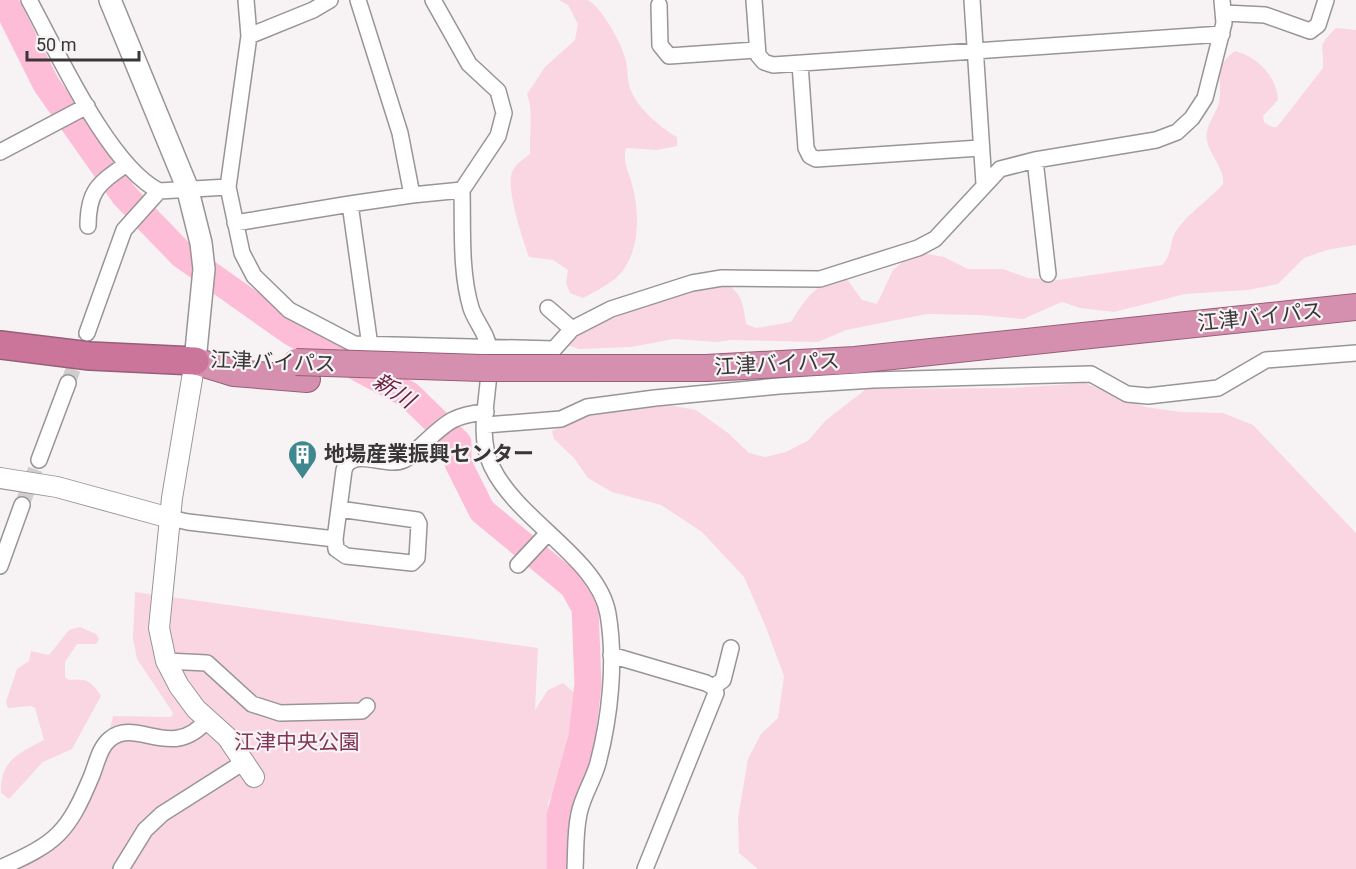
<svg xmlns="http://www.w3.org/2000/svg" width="1356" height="869" font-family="Roboto,'Noto Sans JP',sans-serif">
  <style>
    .green { fill: #fad6e3 }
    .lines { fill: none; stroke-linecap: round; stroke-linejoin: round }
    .river { stroke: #febdd6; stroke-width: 27 }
    .minor-tunnel { stroke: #d1cdce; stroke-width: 15; stroke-dasharray: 15 8; stroke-linecap: butt }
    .minor-casing { stroke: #999596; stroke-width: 18 }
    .tertiary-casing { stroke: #999596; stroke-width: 22 }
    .secondary-casing { stroke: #999596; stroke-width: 24 }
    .trunk-casing { stroke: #975f76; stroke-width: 28 }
    .motorway-casing { stroke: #975f76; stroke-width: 30 }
    .minor { stroke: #fff; stroke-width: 15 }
    .tertiary { stroke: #fff; stroke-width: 20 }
    .secondary { stroke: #fff; stroke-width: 21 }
    .trunk { stroke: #d490ae; stroke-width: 26 }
    .motorway { stroke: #ca7599; stroke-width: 27 }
    .trunk-bridge-casing { stroke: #975f76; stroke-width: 28; stroke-linecap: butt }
    .trunk-bridge { stroke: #d490ae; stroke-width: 26 }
    .labels { text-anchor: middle; stroke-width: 4.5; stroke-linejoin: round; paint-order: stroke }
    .street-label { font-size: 21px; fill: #383636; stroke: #f7f3f4 }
    .poi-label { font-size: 21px; font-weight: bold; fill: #383636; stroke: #f7f3f4; text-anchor: start }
    .park-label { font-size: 21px; fill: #803557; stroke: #f7f3f4 }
    .water-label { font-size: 22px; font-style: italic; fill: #681f42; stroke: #f7f3f4 }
  </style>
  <rect width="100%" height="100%" fill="#f7f3f4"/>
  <path class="green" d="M 559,0 C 567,0 579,0 587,0 C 601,5 623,46 626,61 C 628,69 627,80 630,88 C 636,107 661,128 677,137 L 677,146 L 657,150 L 626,148 C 622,162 630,174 633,188 C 640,217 640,257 615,279 C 606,286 594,292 583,298 L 570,293 L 566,283 L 568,270 L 553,260 L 529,257 C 523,240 504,185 513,170 C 516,164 525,158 530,154 C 529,132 534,113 527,94 L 545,67 L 575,40 L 578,24 L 568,5 Z
    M 1336,28 L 1356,30 L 1356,245 L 1327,250 L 1304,258 L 1278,284 L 1248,290 L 1185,294 L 1114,312 L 1080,308 L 1062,302 L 1023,319 L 978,315 L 927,314 L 846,330 L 818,342 L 731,340 L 717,342 L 674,339 L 631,347 L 579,349 L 567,345 L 589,324 L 614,318 L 655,300 L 719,280 C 741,290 743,301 746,324 L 756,328 L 791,322 C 807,297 815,282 847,279 L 862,300 L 877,304 L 893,270 L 906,259 L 921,253 L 944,257 L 968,269 L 1003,269 L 1028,278 L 1057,280 L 1162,265 C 1173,254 1169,242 1176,231 C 1188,213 1209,200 1223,184 C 1225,169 1210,156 1207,141 C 1204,128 1214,117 1218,106 C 1225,85 1210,68 1235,51 C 1257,56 1277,77 1278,100 L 1263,116 L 1264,122 L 1272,127 L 1277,127 L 1323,68 C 1324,43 1316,48 1336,28 Z
    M 1085,383 L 1145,407 L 1181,412 L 1223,413 L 1253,425 L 1356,533 L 1356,869 L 758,869 L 739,853 L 738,818 L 748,759 L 761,734 L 778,718 L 784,676 L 765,625 L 744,577 L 702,532 L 661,505 L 612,492 L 588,478 L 574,458 L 554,439 L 552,431 L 593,412 L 669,405 L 696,410 L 728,433 L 749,453 L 765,457 L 786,452 L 809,440 L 825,421 L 866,389 L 1014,388 Z
    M 135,592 L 538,648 L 535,710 L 548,690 L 563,683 L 578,696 L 580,720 L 573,747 L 563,778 L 548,802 L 549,869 L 0,869 L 39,844 L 68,812 L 100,740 L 110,729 L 113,716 L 171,717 L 173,713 L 137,659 L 133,639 Z
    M 80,627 L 96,634 L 99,639 L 96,644 L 77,644 L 65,662 L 65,677 L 69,680 C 86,678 92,681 101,696 L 72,749 L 43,762 L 9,799 L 1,793 C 0,759 20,753 44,740 L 35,708 L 31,706 L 8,708 L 6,702 L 17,669 L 29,661 L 31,651 L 49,655 L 69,630 Z"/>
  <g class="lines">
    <path class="river" d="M 4,0 L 46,84 L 124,195 L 182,255 L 291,332 L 409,395 L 458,443 L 458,463 L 482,511 L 573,586 L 585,608 L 588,684 L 582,737 L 560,816 L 560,869"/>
    <path class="minor-tunnel" d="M 68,383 L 87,333
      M 22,505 L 39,460"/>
    <defs>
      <path id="minor" d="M 29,0 C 57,51 108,165 159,191 L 228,187
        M 246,0 L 249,36 L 228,187 L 242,253 L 254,276 L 289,310 L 354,344 L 554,349 L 572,329 L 611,309 L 692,283 L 722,278 L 820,279 L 918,248 L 935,239 L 1000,169 L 1035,160 L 1156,140 L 1177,132 L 1192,118 L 1205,98 L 1224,23 L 1222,0
        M 358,0 L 400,133 L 412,195 L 350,204 L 370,346
        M 433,0 L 469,64 L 498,91 L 504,113 L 498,136 L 462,190
        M 754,0 L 758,55 L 764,62 L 773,65 L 1222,34
        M 972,0 L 984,184
        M 659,5 L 660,45 L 669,56 L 756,50
        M 1224,13 L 1265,15 L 1310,31 L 1318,25 L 1326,0
        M 249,36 L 313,10 L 330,0
        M 800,64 L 806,148 L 810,156 L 816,159 L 980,148
        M 0,152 L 87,106
        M 1035,160 L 1048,274
        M 412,195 L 462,190 C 463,228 460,271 471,308 C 475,321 488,335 489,349 C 493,386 474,431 492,467 C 518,521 599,559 608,614 C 616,662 610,717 598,763 C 593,781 582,797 579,814 C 575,832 576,851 575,869
        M 235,223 L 350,204
        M 88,226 C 88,191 98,184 125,165
        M 548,308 L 572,329
        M 87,333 L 124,230 L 159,191
        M 486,425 L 561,419 L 587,407 L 655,398 L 779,386 L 873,380 L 1091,374 L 1127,394 L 1148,396 L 1218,388 L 1266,360 L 1356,353
        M 39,460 L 68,383
        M 339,509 L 417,520 L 419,524 L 417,558 L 412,563 L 346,556 L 336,549 L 335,539 L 344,470 L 346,465 C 359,449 386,468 404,460 C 411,457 416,450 422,445 C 446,423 452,415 486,412
        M 170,518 L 188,522 L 335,539
        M 518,565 L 547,534
        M 0,566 L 22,505
        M 611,655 L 706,683 L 713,687 L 716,693 L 645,869
        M 166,661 L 207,663 L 252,704 L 280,713 L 362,711 L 367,706
        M 713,687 L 723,680 L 731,648
        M 0,868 C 57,843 68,833 92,775 C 97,762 100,747 110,739 C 137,717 172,762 207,720
        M 121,869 L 145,830 L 162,814 L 244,762"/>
      <path id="tertiary" d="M 195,361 L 172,498 L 159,628 L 166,661 L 179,686 L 196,709 L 227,737 L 254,777
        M 0,478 L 57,487 L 170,518"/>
      <path id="secondary" d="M 110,0 L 187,187 L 201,243 L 204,269 L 195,361"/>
      <path id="trunk" d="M 195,361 L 234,373 L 307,379
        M 586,368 L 706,368 L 855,360 L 1356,307"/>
      <path id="motorway" d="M 0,345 L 90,356 L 195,361"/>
    </defs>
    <use href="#minor" class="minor-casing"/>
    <use href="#tertiary" class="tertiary-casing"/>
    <use href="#secondary" class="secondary-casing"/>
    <use href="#trunk" class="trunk-casing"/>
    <use href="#motorway" class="motorway-casing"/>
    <use href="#minor" class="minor"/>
    <use href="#tertiary" class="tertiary"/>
    <use href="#secondary" class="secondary"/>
    <use href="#trunk" class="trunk"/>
    <use href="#motorway" class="motorway"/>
    <defs>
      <path id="trunk-bridge" d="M 296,362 L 482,368 L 586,368"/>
    </defs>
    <use href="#trunk-bridge" class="trunk-bridge-casing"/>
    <use href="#trunk-bridge" class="trunk-bridge"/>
  </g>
  <defs>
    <symbol id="building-pin" viewBox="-11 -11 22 30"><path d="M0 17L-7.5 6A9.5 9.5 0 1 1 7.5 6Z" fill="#40888f" stroke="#f7f3f4"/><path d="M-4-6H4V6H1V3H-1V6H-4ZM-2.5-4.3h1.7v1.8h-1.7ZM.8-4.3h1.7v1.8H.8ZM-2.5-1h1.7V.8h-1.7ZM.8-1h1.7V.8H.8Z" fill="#fff"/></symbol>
  </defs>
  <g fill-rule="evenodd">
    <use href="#building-pin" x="286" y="438" width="33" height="45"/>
  </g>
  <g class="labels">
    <g class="street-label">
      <text transform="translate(1260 317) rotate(-6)" y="7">江津バイパス</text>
      <text transform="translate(273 362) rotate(2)" y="7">江津バイパス</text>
      <text transform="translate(777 364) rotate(-3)" y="7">江津バイパス</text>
    </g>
    <g class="poi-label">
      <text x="324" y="461">地場産業振興センター</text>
    </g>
    <g class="park-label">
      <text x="297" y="749">江津中央公園</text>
    </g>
    <g class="water-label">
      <text transform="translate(394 390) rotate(33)" y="8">新川</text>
    </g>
  </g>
  <path d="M27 51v9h112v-9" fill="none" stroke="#383636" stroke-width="3"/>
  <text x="36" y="51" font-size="18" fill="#383636" stroke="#f7f3f4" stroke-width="4.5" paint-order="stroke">50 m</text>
</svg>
